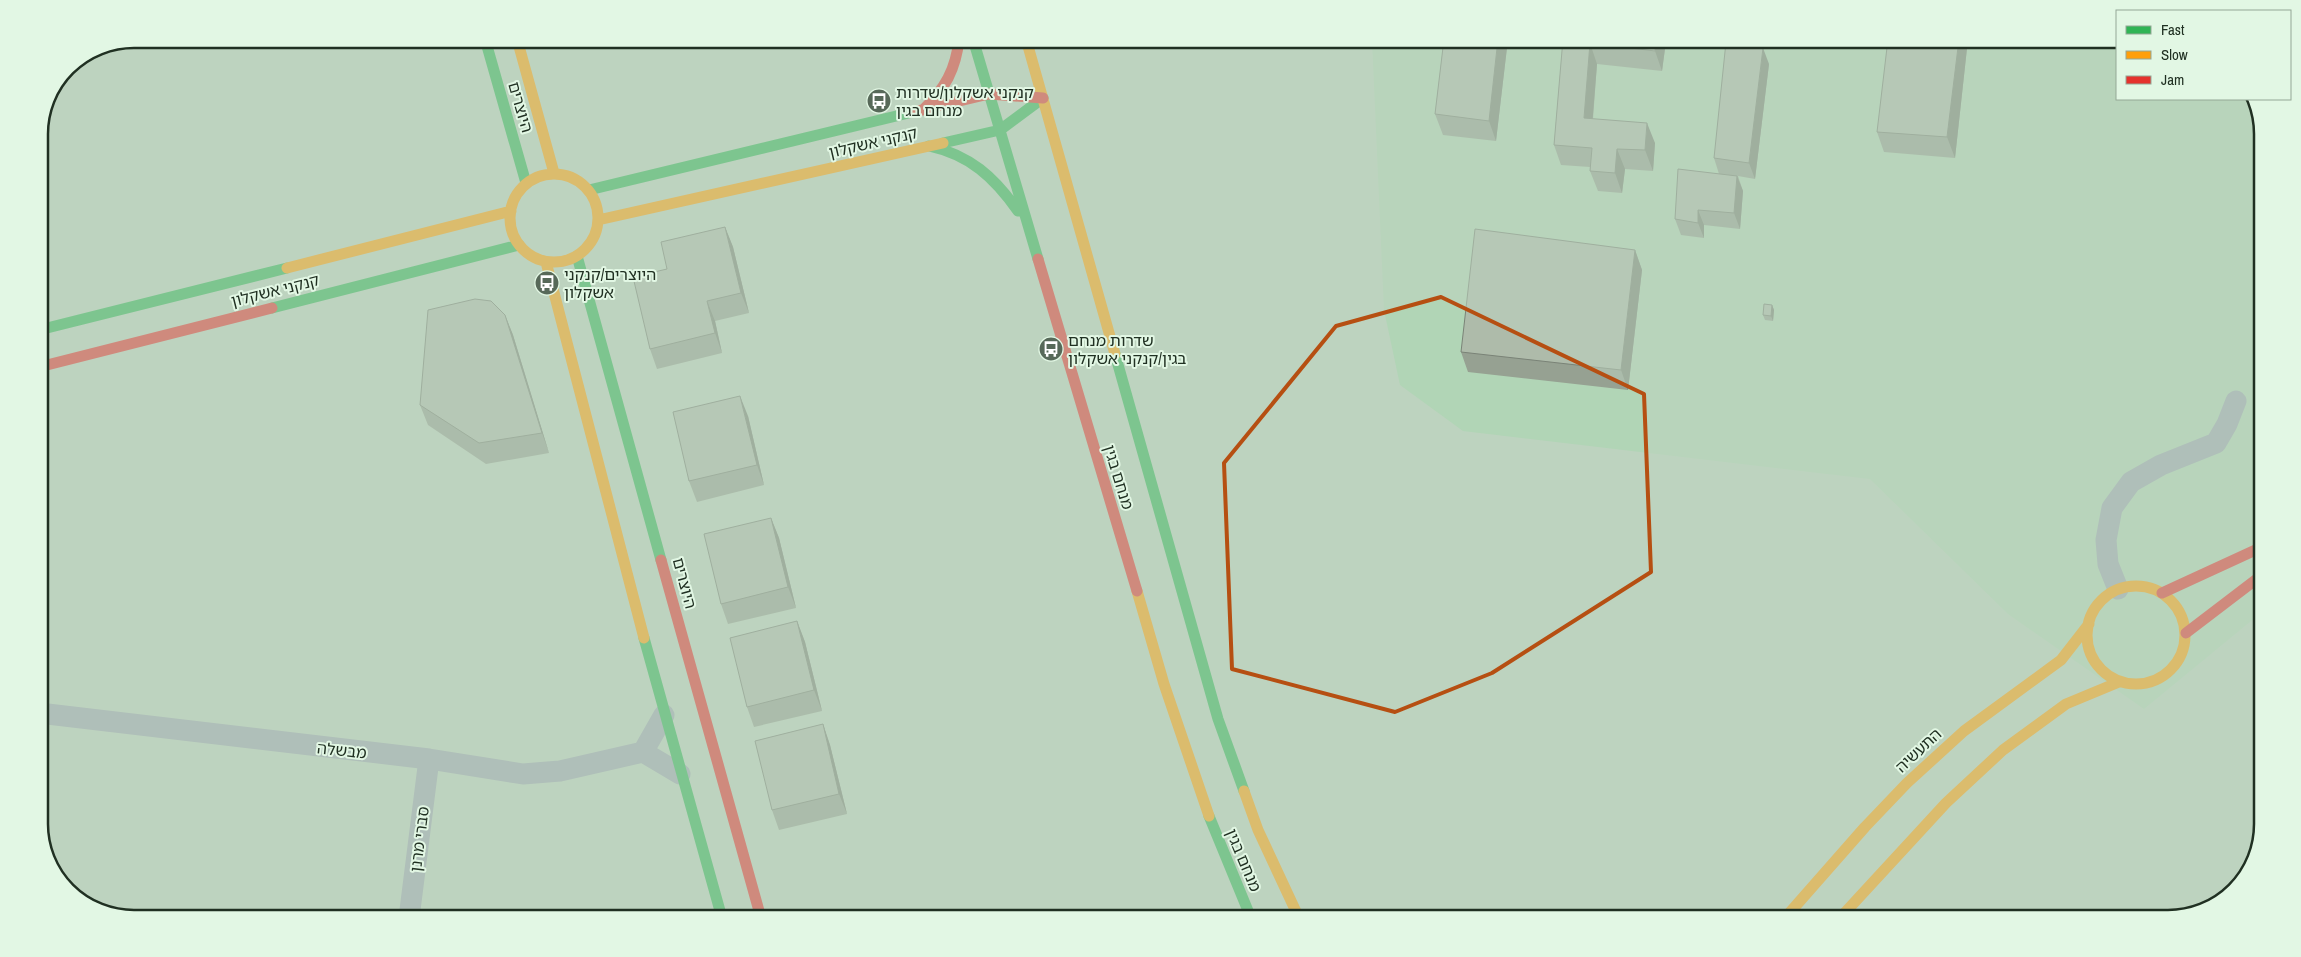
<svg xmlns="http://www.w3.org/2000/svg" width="2301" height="957" font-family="'Archivo Narrow','Noto Sans Hebrew',sans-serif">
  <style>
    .built { fill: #b1d5b6 }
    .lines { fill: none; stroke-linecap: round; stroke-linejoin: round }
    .street { stroke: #9ea6b1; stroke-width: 21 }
    .fast { stroke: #30b455; stroke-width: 11 }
    .slow { stroke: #ff9f0a; stroke-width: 11 }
    .jam { stroke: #e5322d; stroke-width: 11 }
    .wall { fill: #96a192 }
    .shaded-wall { fill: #7a8377 }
    .building { fill: #aebbaa; stroke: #7a8377 }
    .marked { fill: none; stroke: #b64f12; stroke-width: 4; stroke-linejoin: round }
    .labels { text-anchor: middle; stroke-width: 4; stroke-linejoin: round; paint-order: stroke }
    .poi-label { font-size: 16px; fill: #203022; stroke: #e2f7e4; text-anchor: start }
    .street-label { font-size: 16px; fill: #203022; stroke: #e2f7e4 }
    .rim { fill: none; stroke: #203022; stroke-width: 2.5 }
  </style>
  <rect width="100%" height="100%" fill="#bdd3bf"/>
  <path class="built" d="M 1372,39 L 2117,39 L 2117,99 L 2251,99 L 2262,128 L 2262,612 L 2144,709 L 2008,614 L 1870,479 L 1463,431 L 1400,385 L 1384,310 Z"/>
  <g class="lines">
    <path class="street" d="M 2118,589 L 2108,564 L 2106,540 L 2112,508 L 2131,482 L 2161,465 L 2216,443 L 2227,424 L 2236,401
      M 39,713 L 429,759 L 523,774 L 560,771 L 643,752
      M 664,715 L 643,752 L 680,774
      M 409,918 L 429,759"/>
    <path class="fast" d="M 485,39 L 526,183
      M 973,39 L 1038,259
      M 943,143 L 1000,130 L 1043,98
      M 929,146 C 970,155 994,177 1018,211
      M 589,190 L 917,111
      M 577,256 L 661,560
      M 272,308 L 519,245
      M 39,330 L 287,268
      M 1115,354 L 1218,719 L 1244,791
      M 644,638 L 722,918
      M 1209,816 L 1251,918"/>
    <path class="slow" d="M 517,39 L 554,173
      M 1026,39 L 1115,354
      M510 218a44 44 0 1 1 88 0a44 44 0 1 1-88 0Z
      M 598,220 L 943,143
      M 546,262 L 644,638
      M 287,268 L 511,211
      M2087 635a49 49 0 1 1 98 0a49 49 0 1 1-98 0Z
      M 1137,591 L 1164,684 L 1209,816
      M 1244,791 L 1258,830 L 1299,918
      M 1785,918 L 1865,827 L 1907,783 L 1964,731 L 2061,660 L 2089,624
      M 1840,918 L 1946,803 L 2003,750 L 2066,704 L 2119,682"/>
    <path class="jam" d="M 923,110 C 945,89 956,69 959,39
      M 917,111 L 989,94 L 1043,98
      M 1038,259 L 1137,591
      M 39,367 L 272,308
      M 661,560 L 761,918
      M 2162,593 L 2262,547
      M 2186,633 L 2262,575"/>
  </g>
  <path class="wall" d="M 1444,39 L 1508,39 L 1496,141 L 1443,135 L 1435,114 Z
    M 1563,39 L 1665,39 L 1666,41 L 1662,71 L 1597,64 L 1593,119 L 1655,143 L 1653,171 L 1625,169 L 1622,193 L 1598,191 L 1590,171 L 1590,167 L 1561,165 L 1554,145 Z
    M 1968,39 L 1955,158 L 1884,152 L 1877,132 Z
    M 1769,64 L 1755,179 L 1738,176 L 1743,191 L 1740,229 L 1704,225 L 1704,238 L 1681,235 L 1675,219 L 1719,174 L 1714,158 Z
    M 725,227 L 733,247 L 749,313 L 715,321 L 722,353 L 657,369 L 650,349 L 667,269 Z
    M 1635,250 L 1642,270 L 1628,390 L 1468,372 L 1461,352 Z
    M 1772,305 L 1774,310 L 1773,321 L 1765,320 L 1763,315 Z
    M 505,315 L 513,335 L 549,453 L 486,464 L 428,425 L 420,405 Z
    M 748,416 L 764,485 L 697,502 L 689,481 Z
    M 771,518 L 779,538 L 796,608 L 728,624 L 721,604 Z
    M 797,621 L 805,642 L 822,711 L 754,727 L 747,707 Z
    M 823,724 L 830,745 L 847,814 L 779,830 L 772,810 Z"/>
  <path class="shaded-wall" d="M 1498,39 L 1508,39 L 1496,141 L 1489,121 Z
    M 1656,39 L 1665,39 L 1666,41 L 1662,71 L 1655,51 Z
    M 1959,39 L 1968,39 L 1955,158 L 1947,137 Z
    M 1590,43 L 1597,64 L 1591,139 L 1584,118 Z
    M 1763,48 L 1769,64 L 1755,179 L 1749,163 Z
    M 1647,123 L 1655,143 L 1653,171 L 1645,150 Z
    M 1617,149 L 1625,169 L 1622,193 L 1615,173 Z
    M 1737,176 L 1743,191 L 1740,229 L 1734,213 Z
    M 1698,210 L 1704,225 L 1704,238 L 1698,223 Z
    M 725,227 L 733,247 L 749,313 L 741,293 Z
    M 1635,250 L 1642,270 L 1628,390 L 1621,370 Z
    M 707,301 L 715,321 L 722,353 L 715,333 Z
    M 1772,305 L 1774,310 L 1773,321 L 1771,316 Z
    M 505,315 L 513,335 L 549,453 L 542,433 Z
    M 740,396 L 748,416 L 764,485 L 757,465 Z
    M 771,518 L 779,538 L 796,608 L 788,587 Z
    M 797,621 L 805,642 L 822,711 L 814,690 Z
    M 823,724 L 830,745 L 847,814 L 839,794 Z"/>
  <path class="building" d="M 1444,39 L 1498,39 L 1489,121 L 1435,114 Z
    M 1563,39 L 1656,39 L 1655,51 L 1590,43 L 1584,118 L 1647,123 L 1645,150 L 1617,149 L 1615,173 L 1590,171 L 1592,148 L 1554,145 Z
    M 1888,39 L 1959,39 L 1947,137 L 1877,132 Z
    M 1726,42 L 1763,48 L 1749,163 L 1714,158 Z
    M 1678,169 L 1737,176 L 1734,213 L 1698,210 L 1698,223 L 1675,219 Z
    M 725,227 L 741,293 L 707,301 L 715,333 L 650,349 L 633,277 L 667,269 L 661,242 Z
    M 1475,229 L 1635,250 L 1621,370 L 1461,352 Z
    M 475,299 L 491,301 L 505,315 L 542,433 L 479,443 L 420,405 L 428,310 Z
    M 1764,304 L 1772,305 L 1771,316 L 1763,315 Z
    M 740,396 L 757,465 L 689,481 L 673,412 Z
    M 771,518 L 788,587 L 721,604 L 704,534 Z
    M 797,621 L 814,690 L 747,707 L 730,638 Z
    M 823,724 L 839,794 L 772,810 L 755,741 Z"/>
  <path d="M0 0H2301V957H0ZM 1441,297 L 1644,394 L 1651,572 L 1492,673 L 1395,712 L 1232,669 L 1224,463 L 1336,326 Z" fill="#bdd3bf" fill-opacity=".55" fill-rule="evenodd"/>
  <path class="marked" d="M 1441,297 L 1644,394 L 1651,572 L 1492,673 L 1395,712 L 1232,669 L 1224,463 L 1336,326 Z"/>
  <defs>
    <symbol id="bus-disc" viewBox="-11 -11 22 22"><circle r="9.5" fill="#576959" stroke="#e2f7e4"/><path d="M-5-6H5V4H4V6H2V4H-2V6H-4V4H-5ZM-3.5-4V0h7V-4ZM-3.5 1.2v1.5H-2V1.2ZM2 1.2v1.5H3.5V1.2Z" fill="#fff"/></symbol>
  </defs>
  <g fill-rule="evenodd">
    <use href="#bus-disc" x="865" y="87" width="28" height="28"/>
    <use href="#bus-disc" x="533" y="269" width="28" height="28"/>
    <use href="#bus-disc" x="1037" y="335" width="28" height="28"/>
  </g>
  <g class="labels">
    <g class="poi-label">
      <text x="896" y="98">קנקני אשקלון/שדרות<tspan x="896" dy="18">מנחם בגין</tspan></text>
      <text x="564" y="280">היוצרים/קנקני<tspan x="564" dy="18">אשקלון</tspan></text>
      <text x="1068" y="346">שדרות מנחם<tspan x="1068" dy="18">בגין/קנקני אשקלון</tspan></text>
    </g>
    <g class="street-label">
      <text transform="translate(521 107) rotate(74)" y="6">היוצרים</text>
      <text transform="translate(873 142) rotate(-13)" y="6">קנקני אשקלון</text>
      <text transform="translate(275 290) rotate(-14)" y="6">קנקני אשקלון</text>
      <text transform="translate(1119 477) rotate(73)" y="6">מנחם בגין</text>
      <text transform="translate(685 583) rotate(75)" y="6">היוצרים</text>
      <text transform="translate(342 750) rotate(6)" y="6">מבשלה</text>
      <text transform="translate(1918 750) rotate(-43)" y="6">התעשיה</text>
      <text transform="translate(419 839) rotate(-83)" y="6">סברי מרנן</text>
      <text transform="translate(1244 860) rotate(67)" y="6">מנחם בגין</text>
    </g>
  </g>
  <path d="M0 0H2301V957H0ZM134 48H2168A86 86 0 0 1 2254 134V824A86 86 0 0 1 2168 910H134A86 86 0 0 1 48 824V134A86 86 0 0 1 134 48Z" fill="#e2f7e4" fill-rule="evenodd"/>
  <path class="rim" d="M134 48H2168A86 86 0 0 1 2254 134V824A86 86 0 0 1 2168 910H134A86 86 0 0 1 48 824V134A86 86 0 0 1 134 48Z"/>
  <rect x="2116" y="10" width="175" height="90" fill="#e2f7e4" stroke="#94a796"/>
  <rect x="2126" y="26" width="25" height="8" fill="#30b455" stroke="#94a796"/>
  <text x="2161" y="35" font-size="15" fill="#203022">Fast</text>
  <rect x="2126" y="51" width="25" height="8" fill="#ff9f0a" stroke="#94a796"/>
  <text x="2161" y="60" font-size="15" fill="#203022">Slow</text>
  <rect x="2126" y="76" width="25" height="8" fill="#e5322d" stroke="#94a796"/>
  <text x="2161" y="85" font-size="15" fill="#203022">Jam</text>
</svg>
